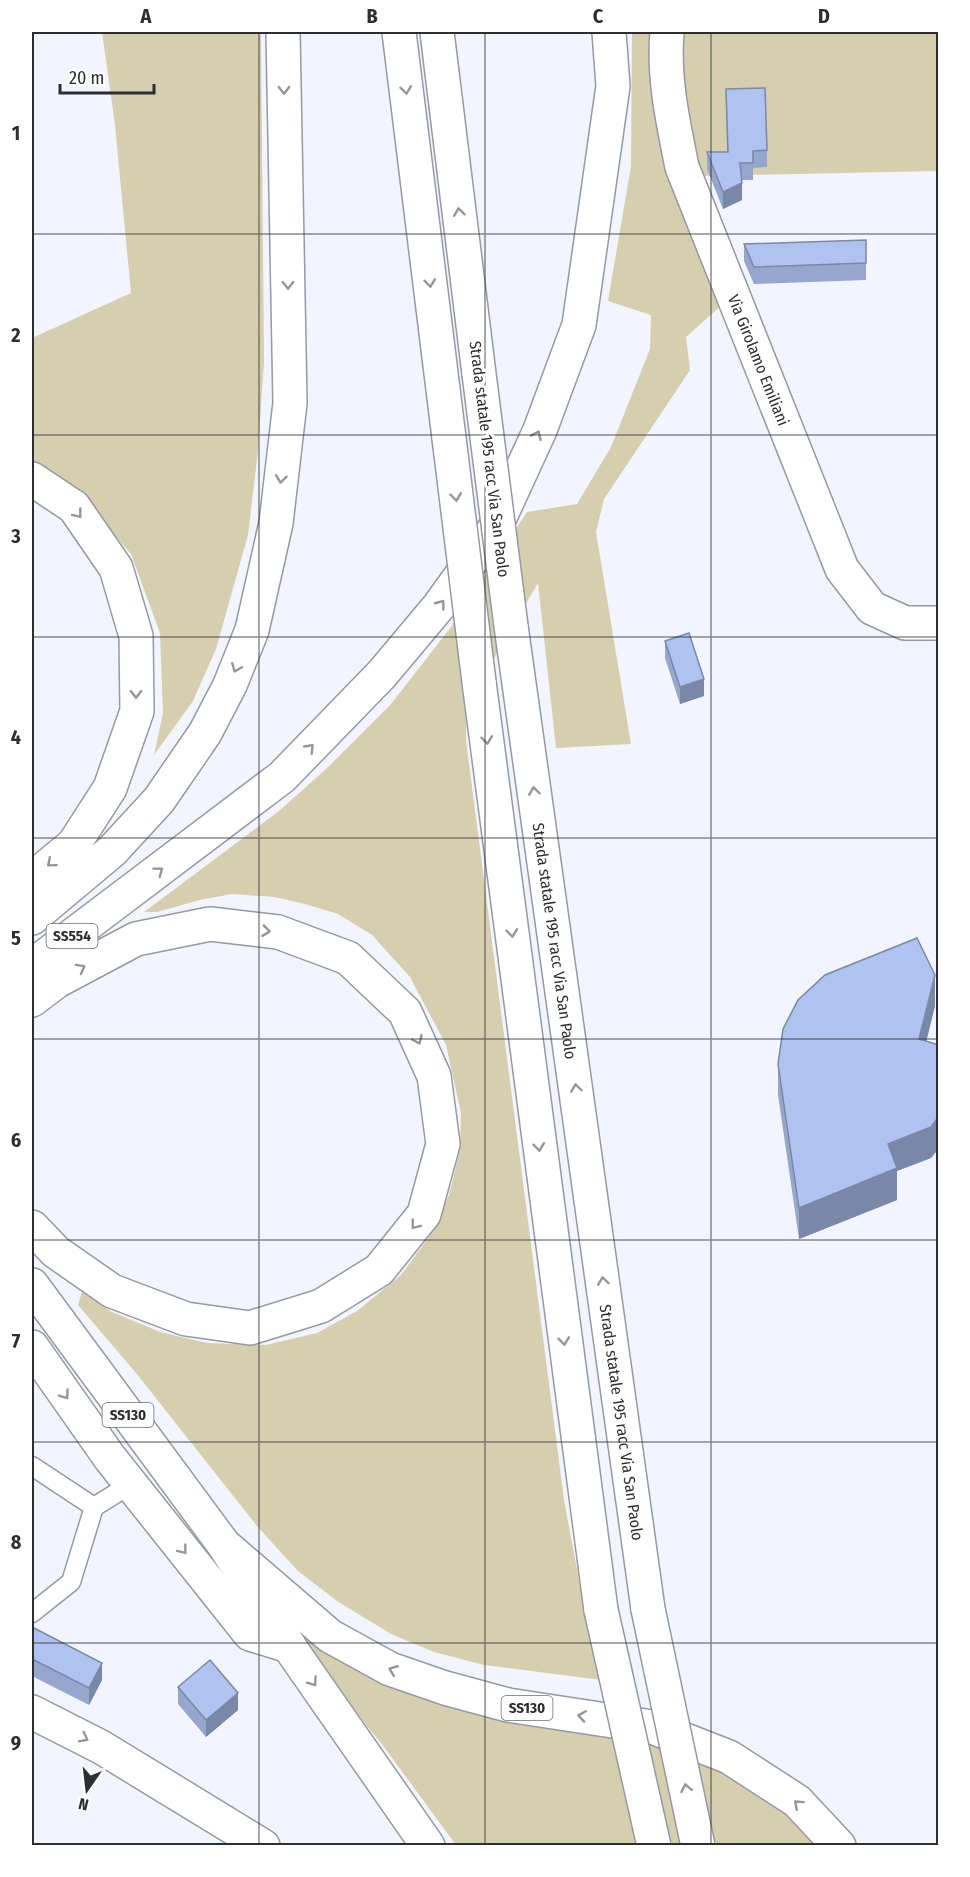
<svg xmlns="http://www.w3.org/2000/svg" width="970" height="1877" font-family="'Fira Sans Condensed',sans-serif">
  <style>
    .green { fill: #d5cfaf }
    .lines { fill: none; stroke-linecap: round; stroke-linejoin: round }
    .service-casing { stroke: #9599a3; stroke-width: 21 }
    .minor-casing { stroke: #9599a3; stroke-width: 36 }
    .trunk-casing { stroke: #9599a3; stroke-width: 36 }
    .service { stroke: #fff; stroke-width: 18 }
    .minor { stroke: #fff; stroke-width: 33 }
    .trunk { stroke: #fff; stroke-width: 33 }
    .trunk-bridge-casing { stroke: #9599a3; stroke-width: 36; stroke-linecap: butt }
    .trunk-bridge { stroke: #fff; stroke-width: 33 }
    .wall { fill: #96a7ce }
    .shaded-wall { fill: #7a88a8 }
    .building { fill: #afc2f0; stroke: #7a88a8; stroke-width: 1.5 }
    .oneway { stroke: #969698 }
    .grid { fill: none; stroke: #2d2e32; stroke-width: 1.5; stroke-opacity: 0.55 }
    .labels { text-anchor: middle; stroke-width: 6; stroke-linejoin: round; paint-order: stroke }
    .shield { fill: #fff; stroke: #6c6d70; stroke-width: 1.5 }
    .shield-label { font-size: 15px; font-weight: bold; fill: #2d2e32 }
    .street-label { font-size: 16px; fill: #2d2e32; stroke: #fff }
    .neatline { fill: none; stroke: #2d2e32; stroke-width: 2 }
    .grid-label { font-size: 20px; text-anchor: middle; font-weight: bold; fill: #2d2e32 }
  </style>
  <rect width="100%" height="100%" fill="#f2f5fd"/>
  <path class="green" d="M 102,32 L 261,32 L 264,362 L 258,451 L 248,535 L 216,649 L 193,701 L 154,755 L 163,713 L 160,633 L 131,554 L 83,500 L 32,465 L 32,338 L 131,293 L 115,125 Z
    M 632,32 L 654,32 L 723,304 L 686,337 L 690,370 L 604,499 L 596,532 L 631,744 L 556,748 L 538,583 L 467,705 L 466,740 L 564,1500 L 585,1612 L 601,1680 L 484,1665 L 434,1652 L 391,1634 L 337,1601 L 298,1571 L 257,1526 L 136,1373 L 78,1305 L 82,1292 L 112,1312 L 160,1332 L 207,1343 L 266,1345 L 317,1333 L 357,1311 L 401,1275 L 429,1237 L 449,1195 L 460,1150 L 461,1113 L 446,1045 L 410,977 L 372,935 L 338,914 L 305,904 L 274,897 L 232,894 L 200,900 L 157,912 L 144,912 L 279,811 L 326,769 L 391,704 L 451,627 L 527,512 L 577,504 L 611,447 L 650,349 L 651,315 L 608,301 L 631,166 Z
    M 677,32 L 938,32 L 938,171 L 696,176 Z
    M 300,1625 L 598,1726 L 715,1759 L 784,1807 L 820,1845 L 456,1845 L 384,1747 L 325,1674 L 294,1632 Z"/>
  <g class="lines">
    <defs>
      <path id="service" d="M 32,1466 L 94,1507
        M 32,1613 L 71,1582 L 94,1507 L 131,1484"/>
      <g id="minor">
        <path id="s1" d="M 667,32 C 663,78 673,122 682,167 L 842,569 L 872,608 L 905,623 L 938,623"/>
      </g>
      <g id="trunk">
        <path d="M 399,32 L 449,438"/>
        <path d="M 437,32 L 479,374"/>
        <path d="M 32,479 L 74,507 L 116,568 L 136,636 L 137,711 L 110,788 L 74,844 L 32,879"/>
        <path id="s2" d="M 511,626 L 648,1609"/>
        <path d="M 479,682 L 601,1610"/>
        <path d="M 32,918 L 112,851 L 159,800 L 205,733 L 230,685 L 252,630 L 276,523 L 290,403 L 283,32"/>
        <path d="M 32,966 L 282,777 L 382,674 L 439,606 L 495,528 L 540,430 L 579,325 L 613,86 L 609,32"/>
        <path d="M 32,1000 L 57,981 L 136,939 L 210,924 L 278,932 L 348,958 L 405,1012 L 434,1076 L 443,1144 L 424,1214 L 379,1270 L 321,1306 L 250,1328 L 186,1319 L 112,1291 L 56,1252 L 32,1227"/>
        <path d="M 32,1285 L 224,1545 L 295,1655 L 428,1846"/>
        <path d="M 32,1347 L 110,1458 L 250,1634 L 289,1646"/>
        <path d="M 224,1545 L 330,1636 L 390,1669 L 445,1688 L 508,1705 L 652,1727 L 729,1757 L 797,1801 L 839,1846"/>
        <path d="M 32,1712 L 101,1747 L 263,1846"/>
      </g>
    </defs>
    <use href="#service" class="service-casing"/>
    <use href="#minor" class="minor-casing"/>
    <use href="#trunk" class="trunk-casing"/>
    <use href="#service" class="service"/>
    <use href="#minor" class="minor"/>
    <use href="#trunk" class="trunk"/>
    <defs>
      <path id="trunk-bridge" d="M 479,374 L 511,626
        M 449,438 L 479,682
        M 648,1609 L 698,1846
        M 601,1610 L 654,1846"/>
    </defs>
    <use href="#trunk-bridge" class="trunk-bridge-casing"/>
    <use href="#trunk-bridge" class="trunk-bridge"/>
  </g>
  <path class="wall" d="M 726,89 L 767,150 L 767,167 L 753,168 L 753,180 L 742,180 L 742,200 L 723,209 L 707,169 L 707,152 L 727,152 Z
    M 866,240 L 866,280 L 754,284 L 744,261 L 744,244 Z
    M 665,641 L 704,696 L 680,704 L 665,658 Z
    M 935,1006 L 926,1041 L 939,1045 L 939,1148 L 931,1158 L 897,1171 L 897,1200 L 799,1239 L 778,1095 L 778,1064 Z
    M 32,1629 L 102,1680 L 89,1705 L 32,1676 Z
    M 178,1687 L 238,1710 L 206,1737 L 178,1704 Z"/>
  <path class="shaded-wall" d="M 742,183 L 742,200 L 723,209 L 723,192 Z
    M 704,679 L 704,696 L 680,704 L 680,687 Z
    M 935,975 L 935,1006 L 919,1071 L 919,1039 Z
    M 939,1116 L 939,1148 L 931,1158 L 897,1171 L 897,1200 L 799,1239 L 799,1208 L 888,1144 Z
    M 102,1663 L 102,1680 L 89,1705 L 89,1688 Z
    M 238,1693 L 238,1710 L 206,1737 L 206,1720 Z"/>
  <path class="building" d="M 765,88 L 767,150 L 753,151 L 753,163 L 740,163 L 742,183 L 723,192 L 707,152 L 728,152 L 726,89 Z
    M 866,240 L 866,263 L 754,267 L 744,244 Z
    M 689,633 L 704,679 L 680,687 L 665,641 Z
    M 917,938 L 935,975 L 919,1039 L 939,1045 L 939,1116 L 931,1127 L 888,1144 L 897,1168 L 799,1208 L 778,1064 L 783,1029 L 798,1000 L 825,975 Z
    M 32,1627 L 102,1663 L 89,1688 L 32,1659 Z
    M 210,1660 L 238,1693 L 206,1720 L 178,1687 Z"/>
  <defs><path id="oneway-chevron" d="M-2-3.5L2.5 0L-2 3.5" fill="none" stroke-width="1.6" stroke-linecap="round" stroke-linejoin="round" transform="scale(1.5)"/></defs>
  <g class="oneway">
    <use href="#oneway-chevron" transform="translate(284 90) rotate(89)"/>
    <use href="#oneway-chevron" transform="translate(406 90) rotate(83)"/>
    <use href="#oneway-chevron" transform="translate(459 212) rotate(-97)"/>
    <use href="#oneway-chevron" transform="translate(430 283) rotate(83)"/>
    <use href="#oneway-chevron" transform="translate(288 285) rotate(89)"/>
    <use href="#oneway-chevron" transform="translate(537 435) rotate(-66)"/>
    <use href="#oneway-chevron" transform="translate(281 479) rotate(97)"/>
    <use href="#oneway-chevron" transform="translate(456 497) rotate(83)"/>
    <use href="#oneway-chevron" transform="translate(78 514) rotate(52)"/>
    <use href="#oneway-chevron" transform="translate(441 604) rotate(-53)"/>
    <use href="#oneway-chevron" transform="translate(236 668) rotate(112)"/>
    <use href="#oneway-chevron" transform="translate(136 694) rotate(89)"/>
    <use href="#oneway-chevron" transform="translate(487 740) rotate(83)"/>
    <use href="#oneway-chevron" transform="translate(310 748) rotate(-46)"/>
    <use href="#oneway-chevron" transform="translate(534 791) rotate(-98)"/>
    <use href="#oneway-chevron" transform="translate(51 863) rotate(140)"/>
    <use href="#oneway-chevron" transform="translate(159 871) rotate(-37)"/>
    <use href="#oneway-chevron" transform="translate(266 931) rotate(7)"/>
    <use href="#oneway-chevron" transform="translate(512 933) rotate(83)"/>
    <use href="#oneway-chevron" transform="translate(81 968) rotate(-29)"/>
    <use href="#oneway-chevron" transform="translate(418 1040) rotate(65)"/>
    <use href="#oneway-chevron" transform="translate(576 1088) rotate(-98)"/>
    <use href="#oneway-chevron" transform="translate(539 1147) rotate(83)"/>
    <use href="#oneway-chevron" transform="translate(415 1225) rotate(128)"/>
    <use href="#oneway-chevron" transform="translate(603 1281) rotate(-98)"/>
    <use href="#oneway-chevron" transform="translate(564 1341) rotate(83)"/>
    <use href="#oneway-chevron" transform="translate(65 1395) rotate(55)"/>
    <use href="#oneway-chevron" transform="translate(183 1550) rotate(52)"/>
    <use href="#oneway-chevron" transform="translate(393 1670) rotate(-158)"/>
    <use href="#oneway-chevron" transform="translate(313 1682) rotate(55)"/>
    <use href="#oneway-chevron" transform="translate(582 1716) rotate(-171)"/>
    <use href="#oneway-chevron" transform="translate(84 1738) rotate(27)"/>
    <use href="#oneway-chevron" transform="translate(686 1788) rotate(-102)"/>
    <use href="#oneway-chevron" transform="translate(798 1804) rotate(-138)"/>
  </g>
  <path class="grid" d="M 259,32 L 259,1846M 485,32 L 485,1846M 711,32 L 711,1846M 32,234 L 938,234M 32,435 L 938,435M 32,637 L 938,637M 32,838 L 938,838M 32,1039 L 938,1039M 32,1240 L 938,1240M 32,1442 L 938,1442M 32,1643 L 938,1643"/>
  <g class="labels">
    <g class="shield">
      <rect x="46.5" y="924" width="51" height="24" rx="4.5"/>
      <rect x="102.5" y="1403" width="51" height="24" rx="4.5"/>
      <rect x="501.5" y="1696" width="51" height="24" rx="4.5"/>
    </g>
    <g class="shield-label">
      <text x="72" y="941">SS554</text>
      <text x="128" y="1420">SS130</text>
      <text x="527" y="1713">SS130</text>
    </g>
    <g class="street-label">
      <text dy="6" stroke="none"><textPath href="#s1" startOffset="344">Via Girolamo Emiliani</textPath></text>
      <text transform="translate(490 459) rotate(83)" y="6">Strada statale 195 racc Via San Paolo</text>
      <text dy="6" stroke="none"><textPath href="#s2" startOffset="318">Strada statale 195 racc Via San Paolo</textPath></text>
      <text dy="6" stroke="none"><textPath href="#s2" startOffset="804">Strada statale 195 racc Via San Paolo</textPath></text>
    </g>
  </g>
  <rect width="970" height="1877" fill="none" stroke="#ffffff" stroke-width="66"/>
  <g transform="translate(87 1790) rotate(194)" stroke="#ffffff" stroke-width="4.5" paint-order="stroke">
  <path d="M0-4.5L10 22L0 15L-10 22Z" fill="#2d2e32"/>
  <text y="-9" font-size="16" font-weight="bold" text-anchor="middle" fill="#2d2e32">N</text>
  </g>
  <path d="M60 84v9h94v-9" fill="none" stroke="#2d2e32" stroke-width="3"/>
  <text x="69" y="84" font-size="18" fill="#2d2e32" stroke="#ffffff" stroke-width="4.5" paint-order="stroke">20 m</text>
  <rect x="33" y="33" width="904" height="1811" class="neatline"/>
  <g class="grid-label">
    <text x="146" y="23">A</text>
    <text x="372" y="23">B</text>
    <text x="598" y="23">C</text>
    <text x="824" y="23">D</text>
    <text x="16" y="140">1</text>
    <text x="16" y="342">2</text>
    <text x="16" y="543">3</text>
    <text x="16" y="744">4</text>
    <text x="16" y="945">5</text>
    <text x="16" y="1147">6</text>
    <text x="16" y="1348">7</text>
    <text x="16" y="1549">8</text>
    <text x="16" y="1750">9</text>
  </g>
</svg>
